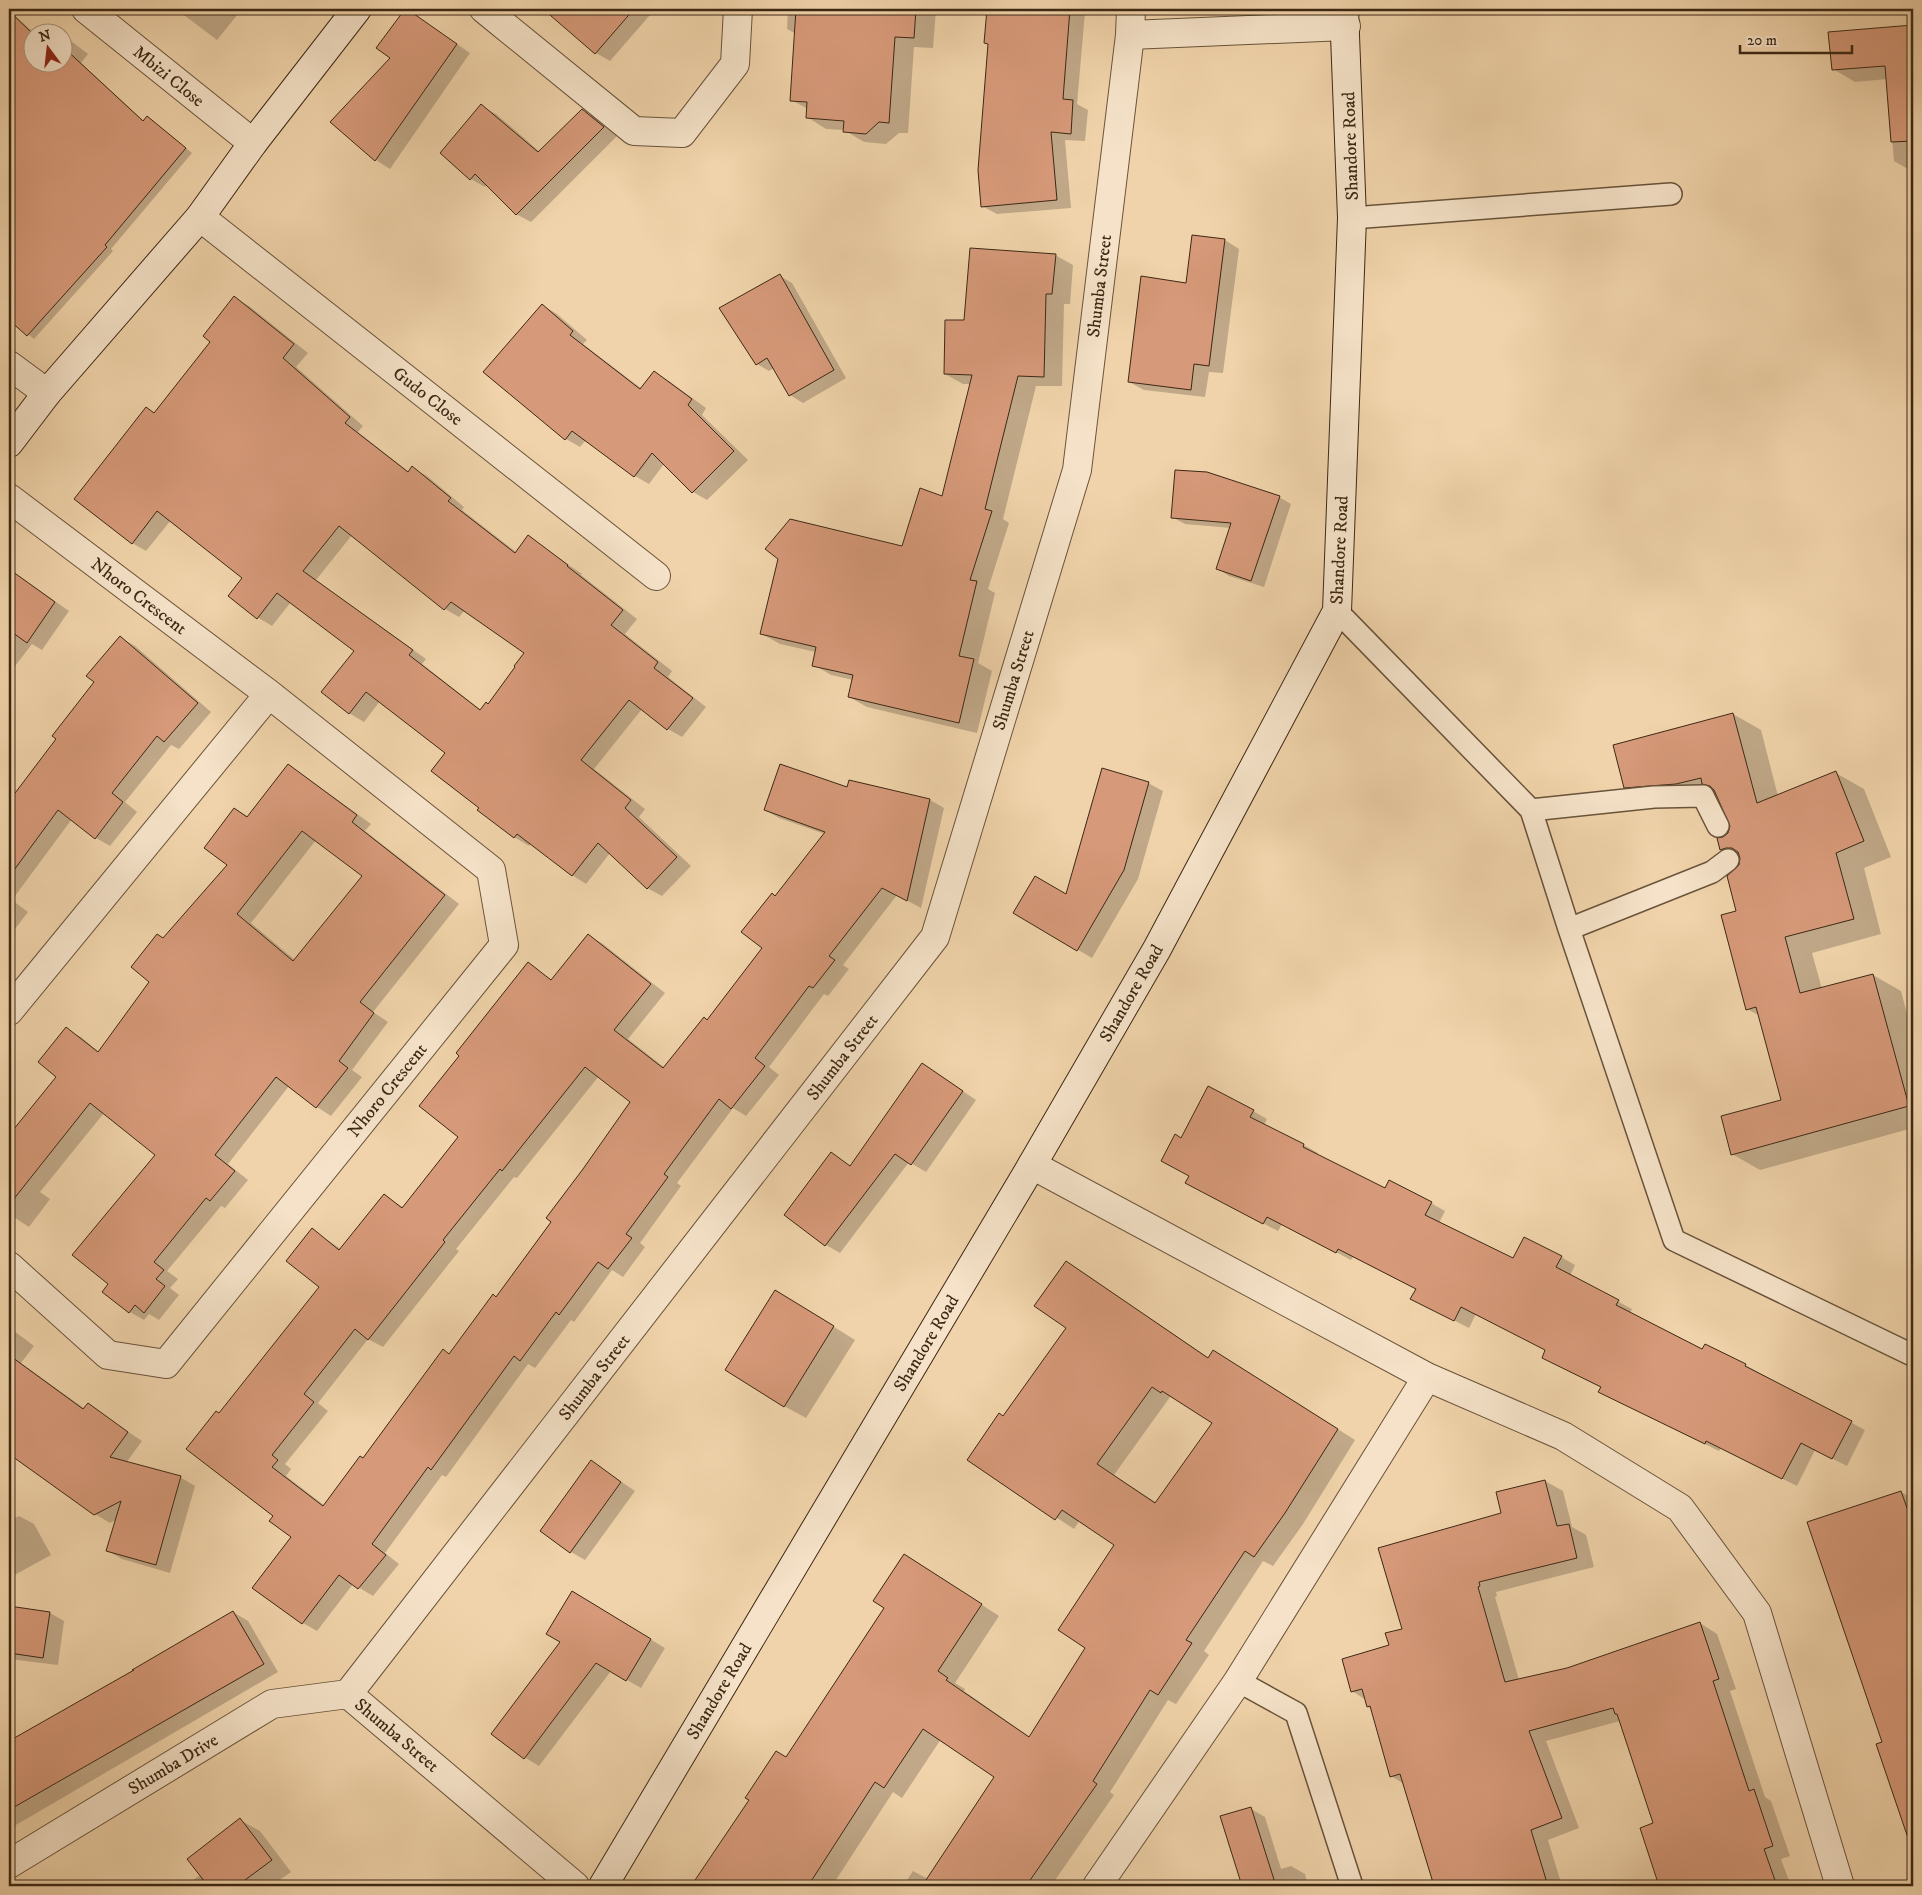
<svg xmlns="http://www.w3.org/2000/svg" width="1922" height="1895" font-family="'IM FELL DW Pica',serif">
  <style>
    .shadow { fill: #0003; fill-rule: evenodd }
    .building { fill: #d69979; stroke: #3c2814; fill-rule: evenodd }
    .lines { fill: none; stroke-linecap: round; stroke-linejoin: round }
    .lane-casing { stroke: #69533a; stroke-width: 24 }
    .street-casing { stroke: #69533a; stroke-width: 30 }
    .secondary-casing { stroke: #3c2814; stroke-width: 30 }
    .lane { stroke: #f5e2c8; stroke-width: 21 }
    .street { stroke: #f5e2c8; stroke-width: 28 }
    .secondary { stroke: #f5e2c8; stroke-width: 28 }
    .labels { text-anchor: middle; stroke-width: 5; stroke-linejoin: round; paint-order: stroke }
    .street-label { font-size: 18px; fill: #3c2814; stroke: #f5e2c8 }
  </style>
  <rect width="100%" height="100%" fill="#f0d3aa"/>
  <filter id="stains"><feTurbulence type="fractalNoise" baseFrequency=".004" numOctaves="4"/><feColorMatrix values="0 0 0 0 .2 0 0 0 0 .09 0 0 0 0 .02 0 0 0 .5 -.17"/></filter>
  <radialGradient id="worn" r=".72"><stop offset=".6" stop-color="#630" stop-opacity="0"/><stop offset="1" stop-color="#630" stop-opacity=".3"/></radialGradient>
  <path class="shadow" d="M 176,9 L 242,9 L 217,40 Z
    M 406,9 L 470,53 L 390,169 L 376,160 L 332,122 L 392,58 Z
    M 557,9 L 642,9 L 650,15 L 610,61 L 596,53 L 552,15 Z
    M 788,9 L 936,9 L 933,48 L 914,47 L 908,133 L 899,133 L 886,144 L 864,142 L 844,130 L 826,129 L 807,117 L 808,109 L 791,100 L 796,34 L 787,29 Z
    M 988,9 L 1080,9 L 1085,12 L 1077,104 L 1088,110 L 1085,141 L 1065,140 L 1071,208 L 997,214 L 982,206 L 990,45 L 985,43 Z
    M 9,10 L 33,32 L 32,62 L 62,62 L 62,34 L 88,54 L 81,63 L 144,121 L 154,122 L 192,153 L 111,249 L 113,251 L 34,339 L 9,319 Z
    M 51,26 L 58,30 L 61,32 L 46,32 Z
    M 1913,26 L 1913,172 L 1894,161 L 1887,79 L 1855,82 L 1833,69 L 1830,34 Z
    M 481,106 L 496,114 L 540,152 L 583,111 L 597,119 L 617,136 L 531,222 L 516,214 L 487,185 L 485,187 L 471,179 Z
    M 1225,240 L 1239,249 L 1223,373 L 1209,372 L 1205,397 L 1144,390 L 1129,382 L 1187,284 Z
    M 1055,255 L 1073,265 L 1070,304 L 1064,304 L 1062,386 L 1036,386 L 1003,519 L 1009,523 L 988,589 L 995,593 L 978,663 L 992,671 L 977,733 L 867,707 L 849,697 L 853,680 L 831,675 L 814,665 L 816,652 L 780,644 L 762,634 L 903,547 L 943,497 L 971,384 L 963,384 L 945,374 L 965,322 Z
    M 780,276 L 792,283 L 846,378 L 803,403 L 790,395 L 774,368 L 769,371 L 757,364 Z
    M 235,298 L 249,306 L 308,353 L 296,367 L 363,426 L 358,432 L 409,472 L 412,468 L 427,476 L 464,507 L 462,510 L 516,552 L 528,537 L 582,574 L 581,575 L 637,619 L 625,634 L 672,671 L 668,677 L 706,707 L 682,737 L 668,729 L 642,709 L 594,769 L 645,809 L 639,817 L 691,866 L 662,896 L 647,888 L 610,853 L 586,884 L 572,875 L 531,843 L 529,846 L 514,837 L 480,808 L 447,753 L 380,701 L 364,722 L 349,713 L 356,651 L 291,602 L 272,626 L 257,617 L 244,578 L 171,520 L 146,551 L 132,543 L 147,409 L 155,414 L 211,341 ZM 352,535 L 445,609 L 459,617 L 465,610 L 525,653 L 488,705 L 481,710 L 422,664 L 426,659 L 316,580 Z
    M 542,305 L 557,314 L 587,340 L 583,344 L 642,389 L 654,373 L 669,381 L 706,408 L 702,415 L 748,460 L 707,500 L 693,492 L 664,464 L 649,484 L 635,476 L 586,440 L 580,447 L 566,439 L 485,371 Z
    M 1279,497 L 1291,504 L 1264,587 L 1229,576 L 1217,568 L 1231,528 L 1185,524 L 1172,517 Z
    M 9,569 L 69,611 L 42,650 L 32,644 L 9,674 Z
    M 121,638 L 135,646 L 211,712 L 179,749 L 171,745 L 125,802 L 137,812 L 110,846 L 96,838 L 72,819 L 12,900 L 28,912 L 9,937 L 9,804 L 58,739 L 96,682 Z
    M 1733,714 L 1761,730 L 1778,796 L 1836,773 L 1864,789 L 1891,857 L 1864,868 L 1881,934 L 1812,953 L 1822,989 L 1873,975 L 1901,991 L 1913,1037 L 1913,1128 L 1760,1170 L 1732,1154 L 1782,1101 L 1760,1016 L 1747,1009 L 1738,912 L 1741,861 L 1721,850 L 1732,826 L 1718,796 L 1705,799 L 1653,803 L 1625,787 Z
    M 288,765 L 302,774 L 371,824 L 365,831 L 459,904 L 373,1012 L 388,1022 L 352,1070 L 362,1077 L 331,1116 L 317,1107 L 289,1086 L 228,1164 L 248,1180 L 225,1208 L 221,1206 L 167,1271 L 178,1279 L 170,1288 L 179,1295 L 159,1320 L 149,1314 L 144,1320 L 130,1312 L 110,1284 L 157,1155 L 104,1113 L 40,1192 L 50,1199 L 29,1227 L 9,1214 L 9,1138 L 58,1076 L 66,1029 L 81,1037 L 99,1052 L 151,982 L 164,939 L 228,865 L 235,809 L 249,817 ZM 316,840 L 364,876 L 295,960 L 251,923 Z
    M 1148,783 L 1163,791 L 1138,879 L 1092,958 L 1014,912 L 1067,896 Z
    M 848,789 L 930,800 L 944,808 L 921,908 L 897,895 L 843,965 L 849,969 L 828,996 L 824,994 L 769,1067 L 779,1075 L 746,1116 L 733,1108 L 677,1183 L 681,1186 L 640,1243 L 645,1247 L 623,1277 L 612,1270 L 574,1322 L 571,1320 L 535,1368 L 528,1364 L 446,1477 L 442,1475 L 385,1553 L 399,1564 L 373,1596 L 353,1584 L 317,1631 L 303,1623 L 254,1588 L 292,1537 L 275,1516 L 219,1414 L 320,1287 L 312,1230 L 341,1249 L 384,1195 L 404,1208 L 460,1136 L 461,1056 L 529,964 L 552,980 L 588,935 L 603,944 L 665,993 L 628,1039 L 665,1068 L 707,1021 L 763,948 L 772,894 L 776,897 L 825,834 L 779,818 L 765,810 ZM 599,1076 L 632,1102 L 553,1222 L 497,1298 L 450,1354 L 444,1351 L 364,1459 L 325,1506 L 286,1476 L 291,1469 L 285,1464 L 328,1411 L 318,1403 L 368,1339 L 383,1347 L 459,1251 L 456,1249 L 514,1177 L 517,1178 Z
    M 936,1073 L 976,1100 L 926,1172 L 909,1162 L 840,1253 L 826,1245 L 785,1215 L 831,1154 L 852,1167 Z
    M 1253,1111 L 1267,1119 L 1264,1125 L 1304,1145 L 1318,1153 L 1317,1155 L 1385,1190 L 1431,1203 L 1445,1211 L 1439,1223 L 1513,1260 L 1561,1257 L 1575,1265 L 1570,1276 L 1632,1309 L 1630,1314 L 1703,1350 L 1745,1365 L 1865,1430 L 1847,1466 L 1815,1450 L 1797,1486 L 1721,1448 L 1719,1451 L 1614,1399 L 1602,1388 L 1557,1365 L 1547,1350 L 1476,1314 L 1469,1328 L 1412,1299 L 1417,1289 L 1353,1257 L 1351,1260 L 1282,1224 L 1278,1231 L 1201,1191 L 1190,1176 L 1182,1139 Z
    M 1066,1263 L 1084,1273 L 1209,1358 L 1214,1351 L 1355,1440 L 1303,1524 L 1273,1566 L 1263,1561 L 1204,1651 L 1209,1655 L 1176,1704 L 1168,1700 L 1110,1792 L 1114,1795 L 1051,1886 L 903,1886 L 913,1871 L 928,1879 L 996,1777 L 941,1739 L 902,1798 L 893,1792 L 832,1886 L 693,1886 L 750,1800 L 787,1759 L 922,1566 L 999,1616 L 955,1683 L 965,1689 L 964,1691 L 1030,1737 L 1087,1648 L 1115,1544 L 1080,1520 L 1074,1529 L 969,1460 L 1004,1417 L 1068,1328 ZM 1170,1397 L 1180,1401 L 1214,1423 L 1157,1503 L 1114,1475 Z
    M 797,1304 L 855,1340 L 806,1418 L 784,1406 Z
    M 9,1327 L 34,1346 L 21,1363 L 85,1409 L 88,1405 L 142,1441 L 126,1463 L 180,1477 L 195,1486 L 170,1573 L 122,1559 L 108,1551 L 117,1519 L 110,1523 L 95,1514 L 9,1452 Z
    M 592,1462 L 635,1491 L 585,1560 L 571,1552 Z
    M 1545,1481 L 1563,1491 L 1572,1527 L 1586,1535 L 1594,1567 L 1496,1592 L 1497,1596 L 1495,1597 L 1519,1680 L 1567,1669 L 1700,1623 L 1717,1634 L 1736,1689 L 1730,1691 L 1765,1797 L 1771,1801 L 1790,1856 L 1781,1859 L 1791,1886 L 1660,1886 L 1641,1828 L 1655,1824 L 1620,1721 L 1546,1741 L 1579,1828 L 1548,1840 L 1562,1886 L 1434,1886 L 1404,1784 L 1391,1776 L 1372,1709 L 1368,1707 L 1366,1700 L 1352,1691 L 1503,1514 Z
    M 1901,1492 L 1913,1499 L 1913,1801 L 1909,1802 L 1883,1743 L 1808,1523 Z
    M 19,1516 L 34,1524 L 51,1555 L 9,1578 L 9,1521 Z
    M 572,1593 L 665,1648 L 641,1688 L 611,1671 L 539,1766 L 524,1757 L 562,1642 Z
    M 9,1607 L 50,1613 L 64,1621 L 58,1665 L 9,1659 Z
    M 233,1612 L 248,1621 L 278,1672 L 9,1829 L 9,1743 Z
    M 1251,1809 L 1265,1817 L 1281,1869 L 1291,1866 L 1305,1874 L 1308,1886 L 1220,1886 L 1241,1880 Z
    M 240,1820 L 260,1831 L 291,1872 L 271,1886 L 185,1886 L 200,1875 Z"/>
  <path class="building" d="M 405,9 L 407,9 L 457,44 L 375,161 L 330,122 L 390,58 L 376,48 Z
    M 543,9 L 634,9 L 595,54 Z
    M 796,9 L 916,9 L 914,38 L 895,37 L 889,123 L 879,122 L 866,134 L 843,132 L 844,121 L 806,118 L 807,102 L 790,101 Z
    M 987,9 L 1070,9 L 1063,99 L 1073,100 L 1071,134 L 1051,132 L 1057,200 L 981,207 L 978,170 L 988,44 L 984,43 Z
    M 9,11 L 32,33 L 32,62 L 62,62 L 62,46 L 143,121 L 147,116 L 186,148 L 105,245 L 107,247 L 27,336 L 9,320 Z
    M 1913,25 L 1913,141 L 1891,142 L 1885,66 L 1832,70 L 1828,32 Z
    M 481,104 L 538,152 L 582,109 L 604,127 L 516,215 L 475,174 L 470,180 L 440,153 Z
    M 1192,235 L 1225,239 L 1209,366 L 1194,364 L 1191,390 L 1128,382 L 1141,276 L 1186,283 Z
    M 970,248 L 1056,254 L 1052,294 L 1046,294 L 1044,377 L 1018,376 L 985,509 L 992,511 L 970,580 L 977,581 L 959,656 L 974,659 L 959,723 L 848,697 L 853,675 L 812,666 L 816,647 L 760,634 L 778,559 L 765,549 L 790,519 L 902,546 L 920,488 L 942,496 L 972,375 L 944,374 L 945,320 L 964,320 Z
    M 780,274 L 834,370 L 789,396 L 767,358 L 756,365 L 719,308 Z
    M 234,296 L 294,344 L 283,358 L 350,417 L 345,423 L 408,472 L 412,466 L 451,498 L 448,501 L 515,553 L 528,535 L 568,565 L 567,566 L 623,610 L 611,625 L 658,662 L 654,668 L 693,698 L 667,730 L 629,700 L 581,760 L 631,800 L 625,808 L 677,857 L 647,889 L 598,843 L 572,876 L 517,834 L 514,838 L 477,810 L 479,808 L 431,771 L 445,753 L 366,692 L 349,714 L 321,692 L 354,651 L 277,593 L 257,619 L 228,596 L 242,578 L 157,511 L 132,544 L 74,499 L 146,407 L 154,413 L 210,342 L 203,336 ZM 339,526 L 444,610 L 451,602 L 524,653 L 514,666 L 515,667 L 488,704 L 486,702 L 480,710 L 409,655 L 413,650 L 303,571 Z
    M 542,304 L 573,331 L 570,335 L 640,389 L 654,371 L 692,399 L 688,405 L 734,451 L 692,493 L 652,453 L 634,477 L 572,431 L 565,440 L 483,372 Z
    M 1175,470 L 1207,472 L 1280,496 L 1251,581 L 1216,569 L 1231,523 L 1171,518 Z
    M 9,569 L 55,602 L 27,643 L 9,630 Z
    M 120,636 L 198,703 L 164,742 L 157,736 L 112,793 L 123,802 L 95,839 L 58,810 L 9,877 L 9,801 L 56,739 L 52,736 L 94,682 L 86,676 Z
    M 1733,713 L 1757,803 L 1836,771 L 1864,841 L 1836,853 L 1854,919 L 1785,937 L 1800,993 L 1873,974 L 1909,1106 L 1731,1155 L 1721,1116 L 1781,1100 L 1756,1007 L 1746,1010 L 1721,915 L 1736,911 L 1727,876 L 1739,865 L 1740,858 L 1738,852 L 1732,848 L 1726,848 L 1720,850 L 1717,838 L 1723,837 L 1728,833 L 1730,826 L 1714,790 L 1710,786 L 1702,784 L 1701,778 L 1676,784 L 1624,788 L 1613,745 Z
    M 288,764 L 357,815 L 352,822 L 445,895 L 360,1002 L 374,1013 L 339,1061 L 348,1068 L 316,1108 L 276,1077 L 215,1155 L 235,1171 L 210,1201 L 206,1198 L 154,1262 L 164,1270 L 156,1279 L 165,1286 L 144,1313 L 135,1305 L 129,1313 L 102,1292 L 108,1284 L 72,1255 L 155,1155 L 90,1103 L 9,1205 L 9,1135 L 56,1077 L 38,1062 L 66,1027 L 98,1052 L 149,982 L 131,967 L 157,934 L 163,938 L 227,865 L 204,848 L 234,808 L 247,817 ZM 302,831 L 362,876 L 293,961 L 237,914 Z
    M 780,764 L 847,787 L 849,780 L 930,799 L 907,901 L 882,888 L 829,956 L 835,960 L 813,988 L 809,986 L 755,1058 L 765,1066 L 731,1109 L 719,1099 L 664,1174 L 668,1177 L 626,1234 L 632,1238 L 608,1269 L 598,1262 L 559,1315 L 556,1312 L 520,1361 L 514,1356 L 431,1470 L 428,1467 L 372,1544 L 386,1555 L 358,1589 L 339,1575 L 302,1624 L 252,1588 L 291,1537 L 269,1521 L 273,1516 L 186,1449 L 216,1411 L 219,1413 L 319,1287 L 286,1261 L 312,1228 L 339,1250 L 384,1194 L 402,1208 L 458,1137 L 419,1106 L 459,1056 L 456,1053 L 528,962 L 551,980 L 588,934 L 651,984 L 614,1030 L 663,1068 L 704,1017 L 707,1020 L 762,948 L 741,932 L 772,893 L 775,896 L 825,832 L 764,810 ZM 585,1067 L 630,1102 L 583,1169 L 546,1218 L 551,1222 L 496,1297 L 493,1294 L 449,1354 L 443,1349 L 363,1458 L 360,1456 L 323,1506 L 272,1467 L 278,1460 L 272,1455 L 314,1402 L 304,1394 L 355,1329 L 368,1340 L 445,1242 L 443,1240 L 500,1169 L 502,1171 Z
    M 1102,768 L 1149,782 L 1124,870 L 1077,951 L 1013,913 L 1035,876 L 1066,894 Z
    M 922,1063 L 963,1091 L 911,1165 L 895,1154 L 825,1246 L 784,1215 L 831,1152 L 850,1166 Z
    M 1208,1086 L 1254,1110 L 1250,1117 L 1304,1144 L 1303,1147 L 1385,1188 L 1389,1180 L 1432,1202 L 1425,1215 L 1513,1258 L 1524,1237 L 1562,1256 L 1556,1267 L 1619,1300 L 1616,1305 L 1702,1349 L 1705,1344 L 1746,1364 L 1745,1366 L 1852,1421 L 1832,1459 L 1801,1443 L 1782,1479 L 1706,1441 L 1705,1444 L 1598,1392 L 1601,1387 L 1542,1358 L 1545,1350 L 1461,1307 L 1454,1321 L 1410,1299 L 1416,1289 L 1338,1249 L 1336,1253 L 1267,1217 L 1263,1224 L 1185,1183 L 1189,1176 L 1161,1161 L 1175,1134 L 1181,1138 Z
    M 1066,1261 L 1208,1358 L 1213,1350 L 1338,1429 L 1285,1513 L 1254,1557 L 1245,1551 L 1186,1640 L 1192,1643 L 1158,1695 L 1150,1690 L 1093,1781 L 1097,1784 L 1026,1886 L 922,1886 L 994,1777 L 923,1729 L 884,1788 L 875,1782 L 808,1886 L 691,1886 L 749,1800 L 745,1798 L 776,1751 L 786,1757 L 884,1608 L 873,1601 L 904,1554 L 982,1604 L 938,1671 L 948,1678 L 946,1680 L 1029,1737 L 1085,1648 L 1058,1630 L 1114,1545 L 1062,1510 L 1055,1520 L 967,1460 L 999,1413 L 1003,1416 L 1066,1328 L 1034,1306 ZM 1152,1387 L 1161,1393 L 1162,1391 L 1212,1423 L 1155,1503 L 1097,1464 Z
    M 775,1290 L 834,1326 L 784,1407 L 725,1370 Z
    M 9,1355 L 83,1409 L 88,1403 L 128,1432 L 110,1457 L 181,1476 L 156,1565 L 106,1551 L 121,1501 L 94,1515 L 9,1454 Z
    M 591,1460 L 621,1482 L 570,1553 L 540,1531 Z
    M 1545,1480 L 1557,1526 L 1569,1524 L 1577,1558 L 1479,1582 L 1480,1586 L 1478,1587 L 1505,1682 L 1567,1668 L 1700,1622 L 1719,1679 L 1713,1681 L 1749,1791 L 1754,1789 L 1773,1846 L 1764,1849 L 1777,1886 L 1659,1886 L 1640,1828 L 1653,1823 L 1617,1714 L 1615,1714 L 1613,1708 L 1529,1731 L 1562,1818 L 1531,1830 L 1548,1886 L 1434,1886 L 1400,1774 L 1390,1777 L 1370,1706 L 1367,1707 L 1362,1689 L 1351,1692 L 1342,1659 L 1389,1645 L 1385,1633 L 1402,1629 L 1378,1548 L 1501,1513 L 1496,1492 Z
    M 1901,1491 L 1913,1525 L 1913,1838 L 1908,1838 L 1876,1744 L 1882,1742 L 1807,1522 Z
    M 572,1591 L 651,1639 L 626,1681 L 596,1663 L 524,1759 L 491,1734 L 560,1642 L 546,1634 Z
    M 9,1606 L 50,1612 L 43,1658 L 9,1653 Z
    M 233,1611 L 264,1664 L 9,1810 L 9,1741 L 134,1670 L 132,1670 Z
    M 1251,1807 L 1276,1886 L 1242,1886 L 1220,1816 Z
    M 240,1818 L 272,1860 L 237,1886 L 208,1886 L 187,1859 Z"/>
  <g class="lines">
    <defs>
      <path id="lane" d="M 1352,218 L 1671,194
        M 1337,611 L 1531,810 L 1569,929 L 1674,1240 L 1910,1354 L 1913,1353
        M 1531,810 L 1654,797 L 1703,796 L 1718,826
        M 1569,929 L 1712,872 L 1728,860
        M 1238,1681 L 1296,1713 L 1352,1886"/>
      <path id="street" d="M 86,9 L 253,143
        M 484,9 L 634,131 L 682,133 L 735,64 L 738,9
        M 1130,35 L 1346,26
        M 200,217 L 656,576
        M 9,365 L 47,393
        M 9,498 L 269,694 L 491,870 L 504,945 L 166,1364 L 108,1355 L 9,1266
        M 9,1011 L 269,694
        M 1032,1165 L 1427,1377 L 1563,1436 L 1680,1508 L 1757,1613 L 1840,1886
        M 9,1864 L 272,1704 L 348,1694
        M 575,1886 L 348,1694 L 935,937 L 1077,470 L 1130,35 L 1131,9
        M 1097,1886 L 1238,1681 L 1427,1377"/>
      <path id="secondary" d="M 9,443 L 47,393 L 200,217 L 253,143 L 357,9
        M 603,1886 L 1032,1165 L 1157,949 L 1337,611 L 1352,218 L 1344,9"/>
    </defs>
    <use href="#lane" class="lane-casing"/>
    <use href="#street" class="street-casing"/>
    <use href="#secondary" class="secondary-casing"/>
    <use href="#lane" class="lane"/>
    <use href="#street" class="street"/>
    <use href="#secondary" class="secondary"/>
  </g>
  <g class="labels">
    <g class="street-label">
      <text transform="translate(169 76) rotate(39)" y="6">Mbizi Close</text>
      <text transform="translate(1350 146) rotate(-92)" y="6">Shandore Road</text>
      <text transform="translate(1099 286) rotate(-83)" y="6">Shumba Street</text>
      <text transform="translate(428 396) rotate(38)" y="6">Gudo Close</text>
      <text transform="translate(1339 550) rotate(-87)" y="6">Shandore Road</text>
      <text transform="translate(139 596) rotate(37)" y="6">Nhoro Crescent</text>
      <text transform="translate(1013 680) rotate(-73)" y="6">Shumba Street</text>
      <text transform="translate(1131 993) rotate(-60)" y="6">Shandore Road</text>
      <text transform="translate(842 1057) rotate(-52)" y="6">Shumba Street</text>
      <text transform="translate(387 1090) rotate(-51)" y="6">Nhoro Crescent</text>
      <text transform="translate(926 1343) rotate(-59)" y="6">Shandore Road</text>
      <text transform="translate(594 1377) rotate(-52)" y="6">Shumba Street</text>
      <text transform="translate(719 1691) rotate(-59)" y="6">Shandore Road</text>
      <text transform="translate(397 1735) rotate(40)" y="6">Shumba Street</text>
      <text transform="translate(173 1764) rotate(-31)" y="6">Shumba Drive</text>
    </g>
  </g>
  <rect width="1922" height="1895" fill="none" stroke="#f0d3aa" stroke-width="30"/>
  <rect x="10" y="10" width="1902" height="1875" fill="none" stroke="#3c2814" stroke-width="2.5"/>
  <rect x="15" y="15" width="1892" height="1865" fill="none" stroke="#3c2814"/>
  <g transform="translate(48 48) rotate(345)"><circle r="24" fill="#f5e2c8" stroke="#ab9880"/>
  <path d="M0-4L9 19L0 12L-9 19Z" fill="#8f2418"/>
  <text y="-8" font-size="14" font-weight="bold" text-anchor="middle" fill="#3c2814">N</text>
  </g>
  <path d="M1740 45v8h112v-8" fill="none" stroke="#3c2814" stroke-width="2.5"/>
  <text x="1747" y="45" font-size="15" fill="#3c2814" stroke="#f5e2c8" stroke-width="4" paint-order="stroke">20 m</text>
  <rect width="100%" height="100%" filter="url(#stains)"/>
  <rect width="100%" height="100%" fill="url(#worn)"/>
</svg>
